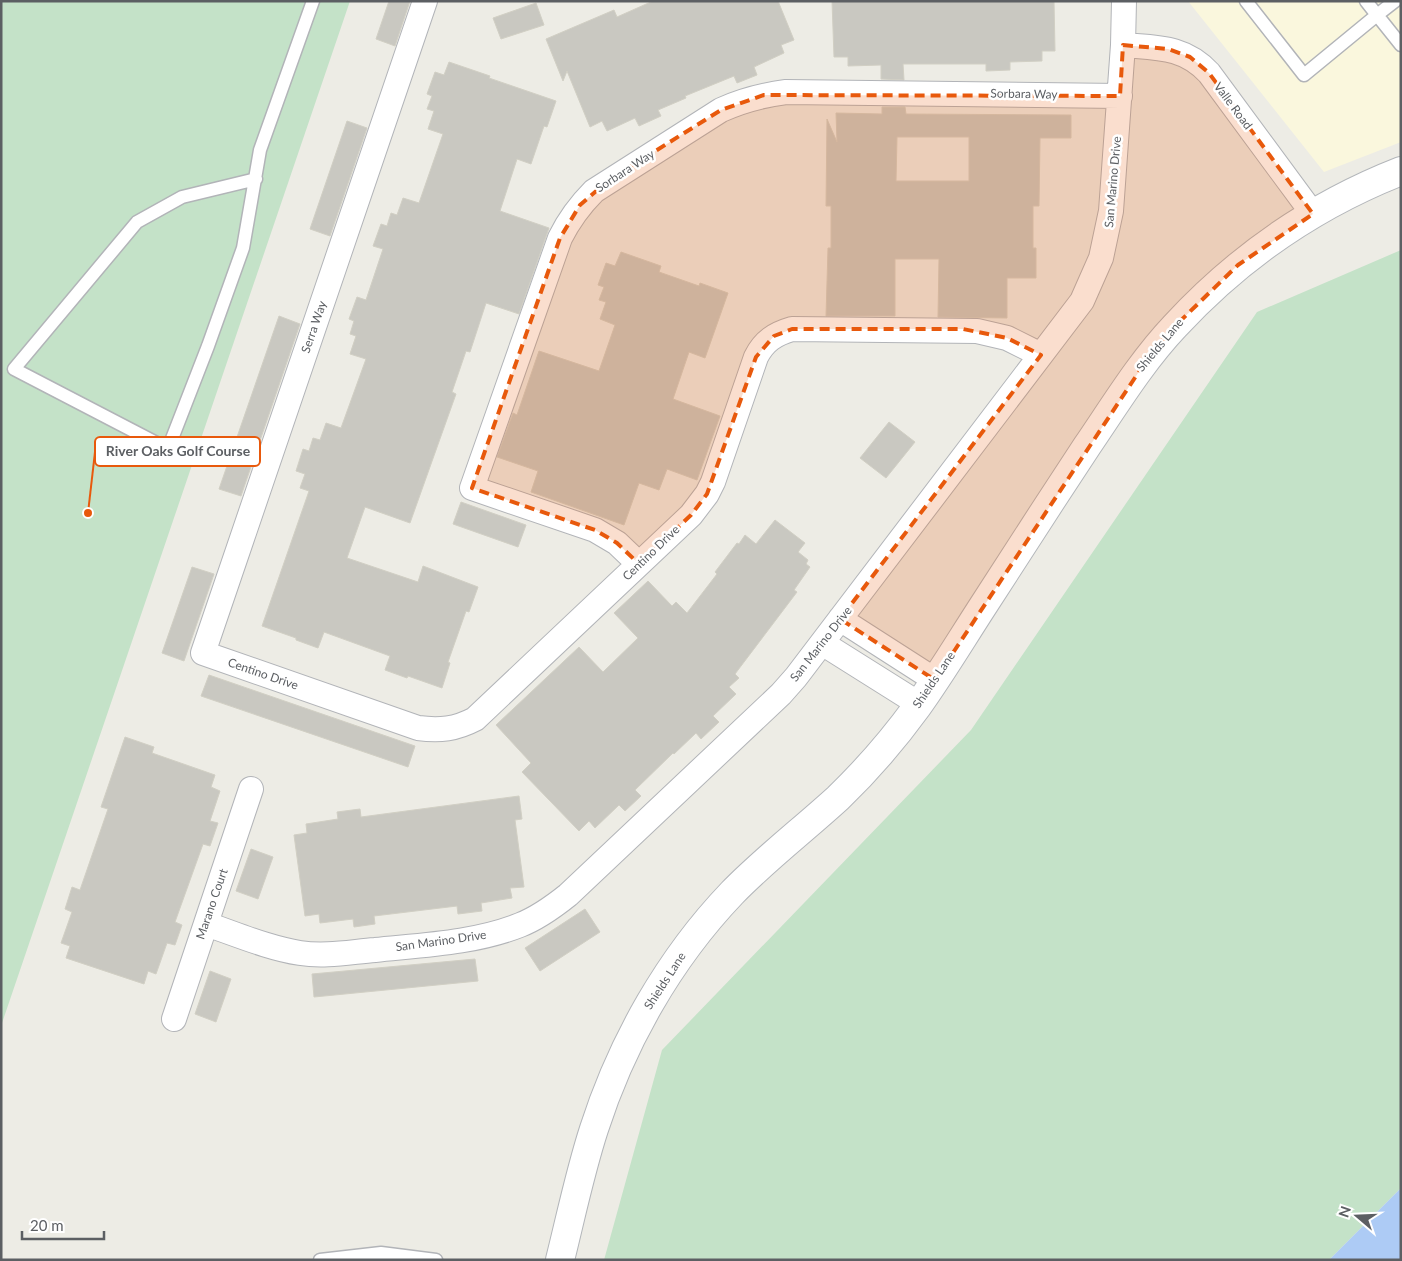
<svg xmlns="http://www.w3.org/2000/svg" width="1402" height="1261" font-family="Lato,sans-serif">
  <style>
    .commercial { fill: #faf7dd }
    .green { fill: #c4e2c8 }
    .water { fill: #adcbf5 }
    .building { fill: #c9c8c1; stroke: #d1cfc4; fill-rule: evenodd }
    .lines { fill: none; stroke-linecap: round; stroke-linejoin: round }
    .lane-casing { stroke: #b2b4b8; stroke-width: 15 }
    .street-casing { stroke: #b2b4b8; stroke-width: 26 }
    .secondary-casing { stroke: #b3b6ba; stroke-width: 30 }
    .lane { stroke: #fff; stroke-width: 12 }
    .street { stroke: #fff; stroke-width: 24 }
    .secondary { stroke: #fff; stroke-width: 28 }
    .marked { fill: #e8590c; fill-opacity: 0.2; stroke: #e8590c; stroke-width: 4; stroke-dasharray: 10 6; stroke-linejoin: round }
    .labels { text-anchor: middle; stroke-width: 5; stroke-linejoin: round; paint-order: stroke }
    .street-label { font-size: 12px; fill: #5c5f63; stroke: #fff }
    .leader { fill: none; stroke: #e8590c; stroke-width: 2 }
    .callout-dot { fill: #e8590c; stroke: #fff; stroke-width: 2 }
    .callout { fill: #fff; stroke: #e8590c; stroke-width: 2 }
    .callout-label { font-size: 14px; text-anchor: middle; font-weight: bold; fill: #5c5f63 }
  </style>
  <rect width="100%" height="100%" fill="#edece5"/>
  <path class="commercial" d="M 1188,1 L 1401,1 L 1401,142 L 1324,172 Z"/>
  <path class="green" d="M 1,1 L 350,1 L 1,1026 Z
    M 1401,250 L 1401,1188 L 1329,1260 L 604,1260 L 662,1050 L 971,730 L 1257,312 Z"/>
  <path class="water" d="M 1401,1188 L 1401,1260 L 1329,1260 Z"/>
  <path class="building" d="M 389,1 L 410,1 L 395,46 L 376,39 Z
    M 653,1 L 778,1 L 794,40 L 781,45 L 784,53 L 754,67 L 757,75 L 737,83 L 734,76 L 685,96 L 686,98 L 658,110 L 661,116 L 639,126 L 635,118 L 607,131 L 602,121 L 590,127 L 567,71 L 563,81 L 546,39 L 614,10 L 617,17 Z
    M 832,1 L 1054,1 L 1055,51 L 1042,51 L 1042,61 L 1010,62 L 1010,70 L 986,71 L 986,64 L 903,64 L 904,80 L 881,79 L 881,65 L 848,66 L 848,57 L 834,57 Z
    M 536,3 L 544,25 L 501,39 L 493,18 Z
    M 449,62 L 490,76 L 489,78 L 556,101 L 547,127 L 544,126 L 531,164 L 517,159 L 500,211 L 549,228 L 519,314 L 486,303 L 470,352 L 466,351 L 452,392 L 456,394 L 410,523 L 365,507 L 347,558 L 418,582 L 423,566 L 478,587 L 469,612 L 466,611 L 448,662 L 450,663 L 442,688 L 408,676 L 407,678 L 385,670 L 390,656 L 324,632 L 318,648 L 296,640 L 296,638 L 262,626 L 309,491 L 300,488 L 305,474 L 296,471 L 303,449 L 309,451 L 313,438 L 320,440 L 326,423 L 341,428 L 366,359 L 350,354 L 356,336 L 350,334 L 354,321 L 349,319 L 357,297 L 366,300 L 383,249 L 373,246 L 381,224 L 387,226 L 391,213 L 397,215 L 403,198 L 419,203 L 443,134 L 428,129 L 434,111 L 427,109 L 432,96 L 427,94 L 435,72 L 444,75 Z
    M 882,107 L 905,107 L 906,114 L 1071,115 L 1071,138 L 1040,138 L 1039,206 L 1033,206 L 1033,248 L 1036,248 L 1036,278 L 1007,278 L 1007,318 L 938,317 L 939,259 L 895,259 L 895,316 L 826,316 L 828,248 L 831,248 L 831,206 L 826,206 L 827,119 L 837,142 L 836,113 L 882,114 ZM 897,137 L 969,137 L 969,181 L 896,181 Z
    M 347,121 L 367,128 L 330,236 L 310,229 Z
    M 621,252 L 661,266 L 659,272 L 699,286 L 700,283 L 728,293 L 705,358 L 689,352 L 673,399 L 720,416 L 697,480 L 667,469 L 659,490 L 639,483 L 624,525 L 531,492 L 538,471 L 497,457 L 513,413 L 517,415 L 539,351 L 599,371 L 615,325 L 600,319 L 606,302 L 599,300 L 604,287 L 598,285 L 606,263 L 615,266 Z
    M 279,316 L 300,324 L 241,496 L 219,489 Z
    M 889,422 L 915,442 L 886,478 L 860,458 Z
    M 461,502 L 526,525 L 518,547 L 453,524 Z
    M 775,520 L 805,543 L 798,552 L 808,560 L 806,564 L 810,567 L 794,590 L 797,592 L 735,674 L 739,678 L 729,687 L 736,694 L 713,716 L 719,722 L 701,739 L 696,733 L 674,754 L 673,753 L 635,790 L 641,796 L 625,811 L 619,805 L 595,828 L 589,821 L 579,831 L 522,772 L 531,763 L 496,725 L 579,647 L 603,672 L 638,638 L 614,613 L 648,581 L 672,606 L 676,602 L 687,613 L 717,574 L 715,572 L 737,543 L 739,544 L 745,535 L 756,544 Z
    M 192,567 L 214,574 L 184,661 L 162,653 Z
    M 209,675 L 415,746 L 408,767 L 201,696 Z
    M 125,737 L 154,747 L 152,753 L 215,775 L 211,787 L 220,791 L 210,821 L 218,823 L 210,846 L 203,844 L 175,922 L 182,925 L 175,945 L 167,943 L 156,974 L 148,971 L 144,984 L 66,958 L 70,946 L 61,943 L 72,912 L 65,909 L 72,887 L 80,890 L 108,809 L 101,807 Z
    M 519,796 L 522,819 L 515,820 L 524,887 L 510,888 L 512,898 L 481,903 L 482,911 L 458,914 L 457,906 L 374,916 L 375,924 L 354,927 L 353,919 L 320,923 L 319,914 L 305,916 L 294,835 L 307,833 L 306,824 L 338,819 L 337,812 L 360,809 L 361,817 Z
    M 251,849 L 273,857 L 258,899 L 236,891 Z
    M 585,909 L 600,932 L 540,971 L 525,948 Z
    M 475,959 L 478,981 L 314,997 L 312,974 Z
    M 210,971 L 231,979 L 216,1022 L 195,1014 Z"/>
  <g class="lines">
    <defs>
      <path id="lane" d="M 1246,1 L 1304,75 L 1377,15 L 1366,1
        M 1395,1 L 1377,15 L 1401,45
        M 256,179 L 182,197 L 137,222 L 14,369 L 168,449 L 208,346 L 243,248 L 260,150 L 313,1
        M 320,1260 L 381,1253 L 436,1260"/>
      <path id="street" d="M 425,1 L 203,653 L 418,728 C 440,731 456,729 475,719 L 691,515 L 707,494 L 713,482 L 756,357 C 764,341 775,334 792,329 L 977,331 L 1007,338 L 1041,355
        M 1123,45 C 1157,48 1184,46 1209,73 L 1313,214
        M 639,564 L 617,543 L 595,530 L 472,488 L 560,238 C 569,220 579,206 594,191 L 721,110 C 743,100 763,95 786,92 L 1120,96
        M 840,619 L 935,680
        M 822,643 L 919,704
        M 206,924 C 236,934 268,948 300,953 C 325,957 350,952 375,950 C 423,945 475,943 520,925 C 538,918 553,907 568,895 L 781,694 L 796,677 L 1082,301 L 1101,258 L 1111,211 L 1123,45 L 1124,1
        M 174,1019 L 251,789"/>
      <path id="secondary" d="M 560,1260 C 571,1216 580,1172 594,1129 C 622,1042 669,959 732,893 C 765,859 803,830 838,798 C 867,770 893,740 917,707 C 940,675 961,640 983,606 C 1017,553 1052,499 1087,446 C 1115,405 1141,362 1175,326 C 1238,258 1314,205 1401,171"/>
    </defs>
    <use href="#lane" class="lane-casing"/>
    <use href="#street" class="street-casing"/>
    <use href="#secondary" class="secondary-casing"/>
    <use href="#lane" class="lane"/>
    <use href="#street" class="street"/>
    <use href="#secondary" class="secondary"/>
  </g>
  <path class="marked" d="M 1123,45 L 1168,49 L 1190,57 L 1209,73 L 1313,214 L 1238,265 L 1173,328 L 1148,358 L 935,680 L 840,619 L 1041,355 L 1007,338 L 963,329 L 792,329 L 774,336 L 756,357 L 707,494 L 691,515 L 639,564 L 617,543 L 595,530 L 472,488 L 560,238 L 580,205 L 609,180 L 721,110 L 764,95 L 1120,96 Z"/>
  <g class="labels">
    <g class="street-label">
      <text transform="translate(1024 94) rotate(1)" y="4">Sorbara Way</text>
      <text transform="translate(1233 106) rotate(53)" y="4">Valle Road</text>
      <text transform="translate(625 171) rotate(-33)" y="4">Sorbara Way</text>
      <text transform="translate(1113 182) rotate(-85)" y="4">San Marino Drive</text>
      <text transform="translate(314 327) rotate(-71)" y="4">Serra Way</text>
      <text transform="translate(1160 345) rotate(-50)" y="4">Shields Lane</text>
      <text transform="translate(651 553) rotate(-44)" y="4">Centino Drive</text>
      <text transform="translate(821 644) rotate(-52)" y="4">San Marino Drive</text>
      <text transform="translate(263 674) rotate(19)" y="4">Centino Drive</text>
      <text transform="translate(934 680) rotate(-56)" y="4">Shields Lane</text>
      <text transform="translate(212 904) rotate(-71)" y="4">Marano Court</text>
      <text transform="translate(441 941) rotate(-8)" y="4">San Marino Drive</text>
      <text transform="translate(665 981) rotate(-57)" y="4">Shields Lane</text>
    </g>
  </g>
  <path class="leader" d="M88 513L95 452"/>
  <circle class="callout-dot" cx="88" cy="513" r="5"/>
  <rect class="callout" x="95" y="437" width="165" height="29" rx="5"/>
  <g class="callout-label">
    <text x="178" y="456">River Oaks Golf Course</text>
  </g>
  <rect width="1402" height="1261" fill="none" stroke="#5c5f63" stroke-width="5"/>
  <g transform="translate(1357 1216) rotate(289)" stroke="#ffffff" stroke-width="4" paint-order="stroke">
  <path d="M0-4L9 19L0 12L-9 19Z" fill="#5c5f63"/>
  <text y="-8" font-size="14" font-weight="bold" text-anchor="middle" fill="#5c5f63">N</text>
  </g>
  <path d="M22 1231v8h82v-8" fill="none" stroke="#5c5f63" stroke-width="2.5"/>
  <text x="30" y="1231" font-size="15" fill="#5c5f63" stroke="#ffffff" stroke-width="4" paint-order="stroke">20 m</text>
</svg>
